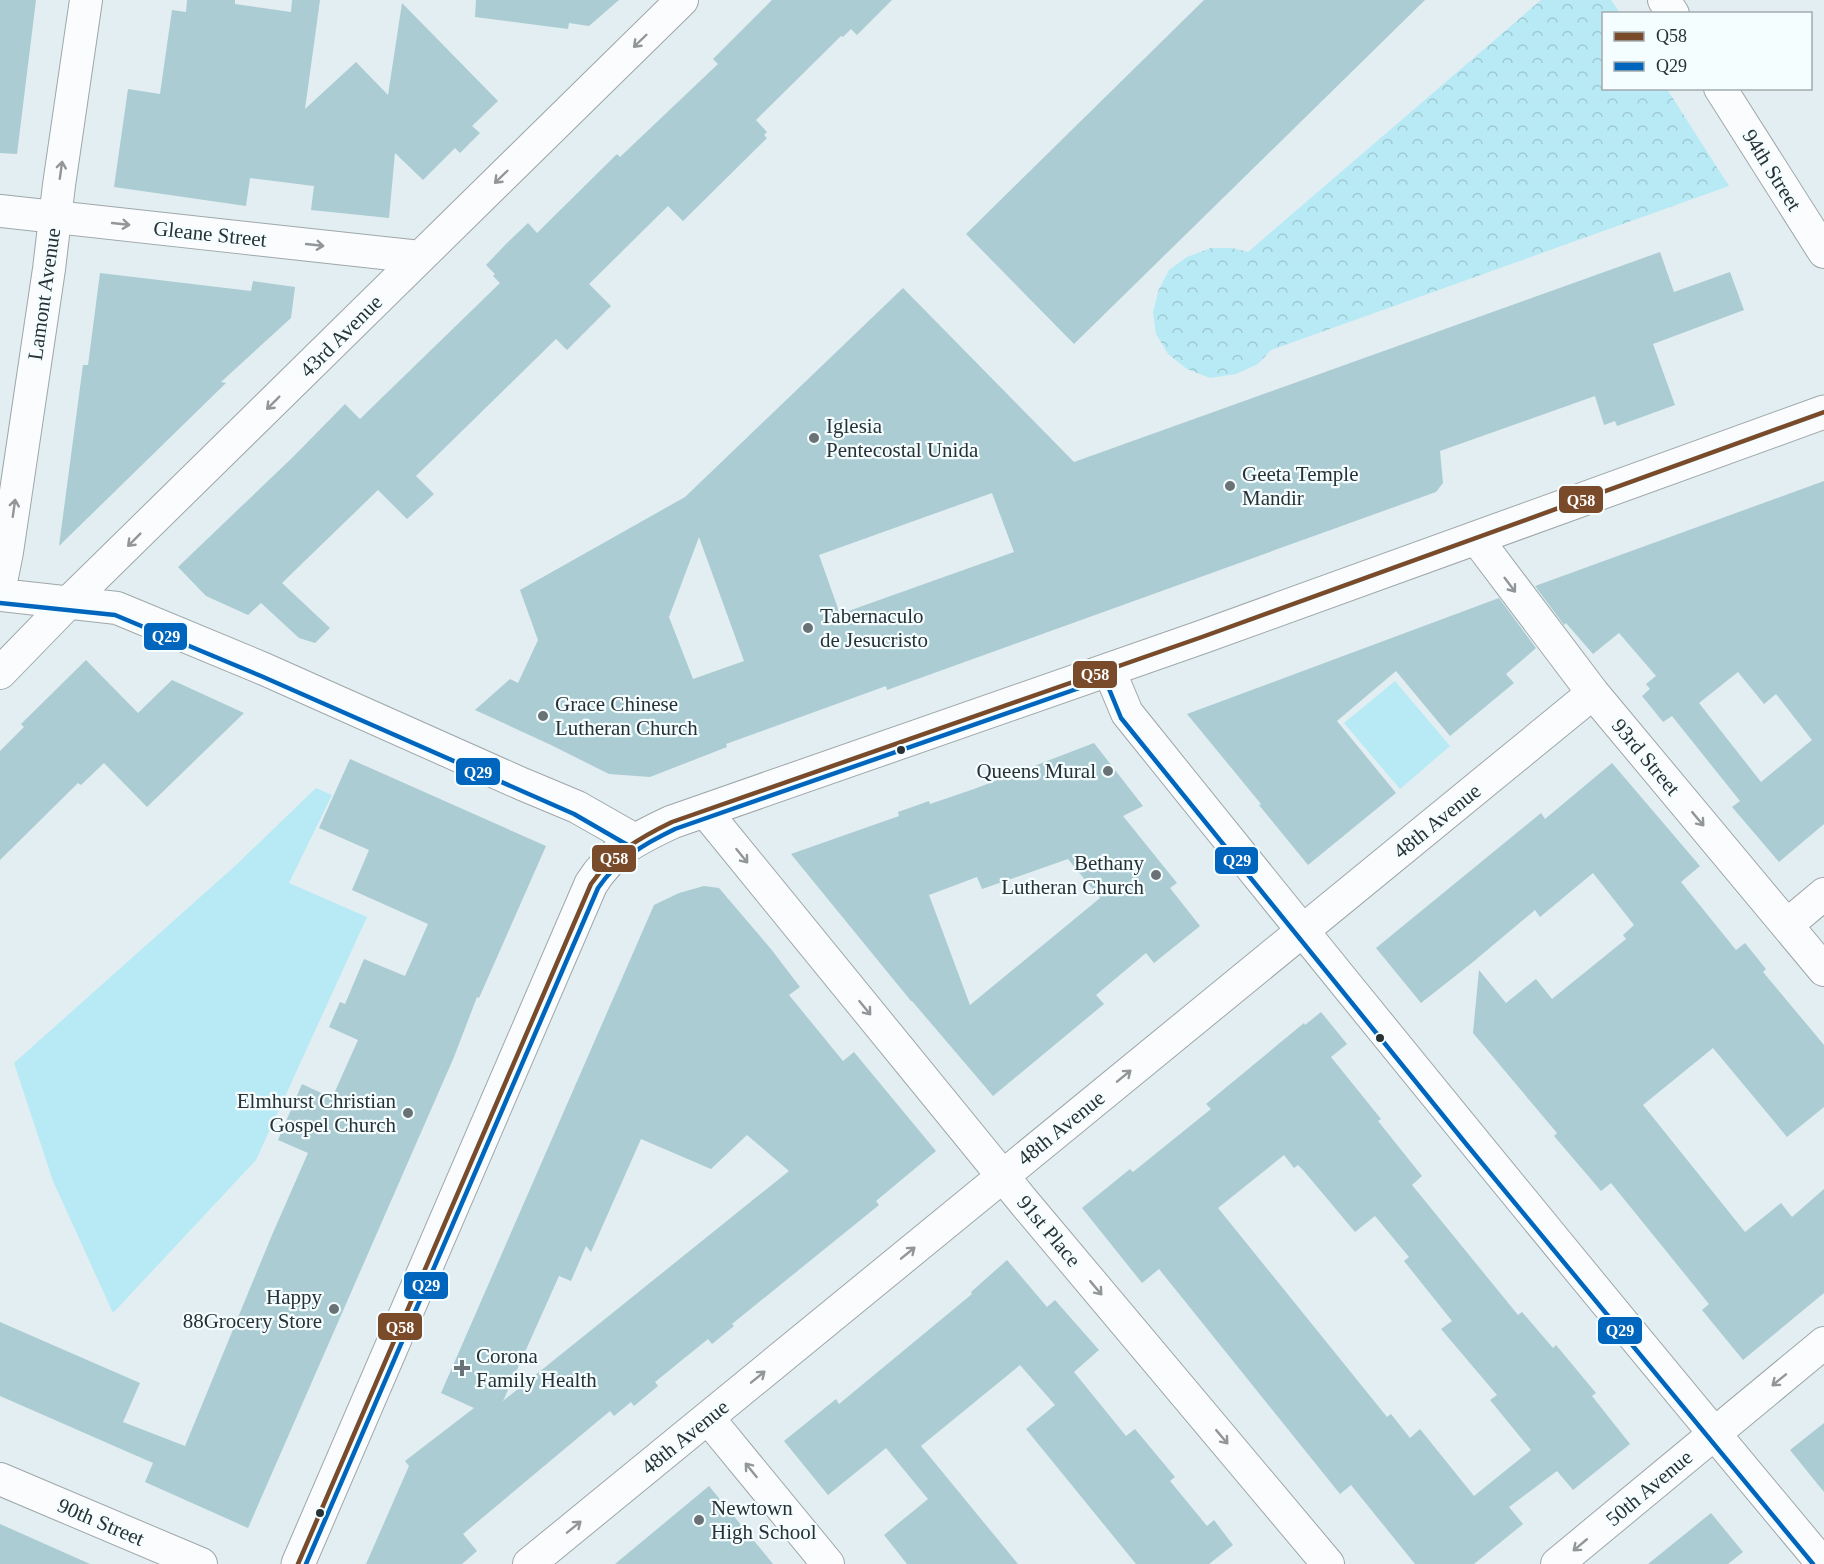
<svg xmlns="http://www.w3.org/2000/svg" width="1824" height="1564" font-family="Georgia,serif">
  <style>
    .green { fill: #b8eaf5 }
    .park { fill: url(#park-crowns) }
    .building { fill: #abccd3; fill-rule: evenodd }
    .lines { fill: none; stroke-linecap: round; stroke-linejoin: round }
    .minor-casing { stroke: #9ea7aa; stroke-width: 34 }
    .tertiary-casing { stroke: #9ea7aa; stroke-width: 35 }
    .minor { stroke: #fbfcfd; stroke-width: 32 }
    .tertiary { stroke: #fbfcfd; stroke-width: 33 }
    .bus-1-casing { stroke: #f4fdff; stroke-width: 9 }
    .bus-2-casing { stroke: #f4fdff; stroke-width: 9 }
    .bus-1 { stroke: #7a4b2a; stroke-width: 4.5 }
    .bus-2 { stroke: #0065bd; stroke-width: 4.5 }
    .oneway { stroke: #929698 }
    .poi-dot { fill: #697376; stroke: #f4fdff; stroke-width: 2 }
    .bus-dot { fill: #283133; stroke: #f4fdff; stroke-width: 2 }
    .labels { text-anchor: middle; stroke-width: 4.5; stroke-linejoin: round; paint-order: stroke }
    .street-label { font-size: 21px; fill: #283133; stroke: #f4fdff }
    .poi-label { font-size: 21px; fill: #283133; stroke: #f4fdff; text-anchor: start }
    .line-badge { stroke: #f4fdff; stroke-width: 2 }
    .badge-label { font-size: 16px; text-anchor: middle; font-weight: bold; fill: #fff }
  </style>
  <defs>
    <pattern id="park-crowns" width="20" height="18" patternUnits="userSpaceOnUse" patternTransform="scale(1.5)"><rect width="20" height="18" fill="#b8eaf5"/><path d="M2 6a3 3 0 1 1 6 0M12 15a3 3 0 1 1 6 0" fill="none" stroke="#9ec9d2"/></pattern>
  </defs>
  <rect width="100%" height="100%" fill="#e2eef1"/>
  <path class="green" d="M 1395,681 L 1450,746 L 1400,789 L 1344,723 Z
    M 316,788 L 332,795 L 289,883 L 367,917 L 256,1160 L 113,1313 L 53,1181 L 14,1063 L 235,866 Z"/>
  <path class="park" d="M 1541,0 L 1611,0 L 1620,13 L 1604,14 L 1604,88 L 1667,89 L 1729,186 L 1271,350 L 1258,364 L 1236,374 L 1210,378 L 1187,369 L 1168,354 L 1156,334 L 1153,312 L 1159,289 L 1169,270 L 1187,257 L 1211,248 L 1232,248 L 1248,252 Z"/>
  <path class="building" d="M 0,0 L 36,0 L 17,154 L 0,153 Z
    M 187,0 L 235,0 L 235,4 L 291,12 L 292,0 L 320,0 L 305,109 L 356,62 L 388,95 L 402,3 L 498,101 L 472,126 L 480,133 L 460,153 L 455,148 L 423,180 L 395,153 L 389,218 L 311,210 L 314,186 L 250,178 L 246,206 L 114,187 L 128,89 L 160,94 L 172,10 L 186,12 Z
    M 476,0 L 619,0 L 589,26 L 569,23 L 568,29 L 475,17 Z
    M 772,0 L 892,0 L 857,35 L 851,29 L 843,37 L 841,36 L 756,120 L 767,132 L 764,135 L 767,138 L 683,221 L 668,206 L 589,284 L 611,306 L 567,350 L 556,339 L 416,476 L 434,494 L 407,519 L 378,490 L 282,583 L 330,628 L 315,643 L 299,638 L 261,603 L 248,615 L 206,596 L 178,567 L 293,457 L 345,404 L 360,419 L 500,283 L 493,276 L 495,274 L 486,265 L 506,244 L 528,223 L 537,233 L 617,154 L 620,157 L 718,64 L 713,59 Z
    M 1204,0 L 1425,0 L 1074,344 L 966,234 Z
    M 1660,252 L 1674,292 L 1730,272 L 1744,310 L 1653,344 L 1675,405 L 1617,426 L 1615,421 L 1604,425 L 1595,396 L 1440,451 L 1443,483 L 1436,492 L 887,690 L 886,686 L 726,744 L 727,747 L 650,777 L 609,774 L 551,745 L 475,710 L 510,679 L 518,683 L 538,640 L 520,590 L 685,497 L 903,288 L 1074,462 ZM 992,493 L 1014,552 L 840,614 L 819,555 ZM 699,537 L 744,661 L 693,679 L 669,617 Z
    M 100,273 L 251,291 L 253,281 L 295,287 L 291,318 L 221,382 L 226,383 L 59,546 L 83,365 L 88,365 Z
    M 1824,481 L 1824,824 L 1779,862 L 1732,807 L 1740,801 L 1672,716 L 1663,722 L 1642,696 L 1650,689 L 1646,684 L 1656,676 L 1619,633 L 1593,654 L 1566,623 L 1564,625 L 1535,586 ZM 1738,672 L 1764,704 L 1776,694 L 1812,740 L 1761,782 L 1699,703 Z
    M 1499,598 L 1536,648 L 1506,674 L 1514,683 L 1450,736 L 1396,671 L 1337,721 L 1396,793 L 1308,865 L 1259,805 L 1261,804 L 1187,714 Z
    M 86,660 L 138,713 L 172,680 L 244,713 L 147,807 L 104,763 L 81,785 L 78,783 L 0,860 L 0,751 L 24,727 L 21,724 Z
    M 1094,743 L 1143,806 L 1123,816 L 1177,883 L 1170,888 L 1200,926 L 1154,963 L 1146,953 L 1096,995 L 1104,1004 L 993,1096 L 912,1001 L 911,1001 L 791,854 L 899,816 L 898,812 L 929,801 L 930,804 L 974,789 ZM 1068,859 L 1100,898 L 970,1005 L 929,895 L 977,877 L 982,889 Z
    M 350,759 L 546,846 L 479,998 L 477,997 L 454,1057 L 248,1528 L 145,1482 L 153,1463 L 0,1396 L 0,1322 L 140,1383 L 123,1422 L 185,1446 L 272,1235 L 308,1153 L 278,1140 L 302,1084 L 332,1098 L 358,1040 L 329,1027 L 340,1002 L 345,1004 L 364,959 L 405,976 L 428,924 L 352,890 L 369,850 L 319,828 Z
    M 1612,763 L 1700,866 L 1681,882 L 1736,950 L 1745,943 L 1766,969 L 1763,972 L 1824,1045 L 1824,1107 L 1787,1137 L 1713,1048 L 1643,1105 L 1745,1232 L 1781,1203 L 1792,1217 L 1824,1189 L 1824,1293 L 1743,1360 L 1702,1310 L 1709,1304 L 1611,1183 L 1601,1191 L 1554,1136 L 1557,1133 L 1473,1033 L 1479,970 L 1506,1003 L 1536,979 L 1552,999 L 1626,939 L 1623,935 L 1634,925 L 1593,873 L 1540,917 L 1535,910 L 1473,962 L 1421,1003 L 1376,948 L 1541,813 L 1545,819 Z
    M 704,886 L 719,888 L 771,949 L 800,987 L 789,995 L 843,1061 L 854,1052 L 936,1151 L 876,1201 L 879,1205 L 732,1324 L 734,1326 L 712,1344 L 708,1339 L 655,1382 L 658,1386 L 634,1406 L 631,1402 L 614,1416 L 610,1411 L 463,1534 L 477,1551 L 462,1564 L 366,1564 L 409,1466 L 405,1461 L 474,1408 L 441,1393 L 654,905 L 679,893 ZM 747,1135 L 789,1171 L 503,1401 L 559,1276 L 571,1281 L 586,1246 L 591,1252 L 641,1139 L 711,1169 Z
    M 1321,1012 L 1347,1044 L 1331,1057 L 1381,1119 L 1378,1121 L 1422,1176 L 1412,1185 L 1518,1315 L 1522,1312 L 1553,1348 L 1556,1345 L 1596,1393 L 1592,1396 L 1630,1444 L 1573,1490 L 1557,1471 L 1509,1507 L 1523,1524 L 1474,1564 L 1415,1564 L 1351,1485 L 1340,1494 L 1159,1269 L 1142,1283 L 1082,1208 L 1130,1169 L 1133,1172 L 1211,1109 L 1206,1104 L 1304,1023 L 1305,1025 ZM 1284,1155 L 1294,1168 L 1298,1165 L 1303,1170 L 1355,1232 L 1375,1216 L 1409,1257 L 1404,1261 L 1452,1321 L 1441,1329 L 1497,1395 L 1490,1400 L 1531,1450 L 1474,1496 L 1420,1429 L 1410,1438 L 1391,1414 L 1387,1417 L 1218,1208 Z
    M 1007,1260 L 1047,1307 L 1055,1300 L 1099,1350 L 1074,1372 L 1126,1436 L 1135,1429 L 1175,1477 L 1170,1481 L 1207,1526 L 1214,1520 L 1233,1545 L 1209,1564 L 1136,1564 L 1026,1429 L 1055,1405 L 1020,1365 L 921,1446 L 1018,1564 L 907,1564 L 884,1535 L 928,1499 L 886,1448 L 828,1495 L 784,1441 L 836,1399 L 839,1404 L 972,1294 L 971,1292 Z
    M 1824,1423 L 1824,1492 L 1790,1450 Z
    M 709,1486 L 773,1564 L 615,1564 Z
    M 1711,1513 L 1743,1552 L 1728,1564 L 1648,1564 Z
    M 0,1524 L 90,1564 L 0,1564 Z"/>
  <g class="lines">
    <defs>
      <path id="minor" d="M 1664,0 L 1673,14
        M 1720,88 L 1824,252
        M 0,211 L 420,257
        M 1476,538 L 1593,693 L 1824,970
        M 0,587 L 7,552 L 49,269 L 59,185 L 86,0
        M 0,595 L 117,608 L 264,669 L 522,784 L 577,807 L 635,840
        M 1109,670 L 1127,713 C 1356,998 1588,1283 1823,1564
        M 0,673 L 68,603 L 682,0
        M 705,811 L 1023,1201 L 1328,1564
        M 1787,925 L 1824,894
        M 708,1418 L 828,1564
        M 0,1479 L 201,1564
        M 529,1564 L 1593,693
        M 1557,1564 L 1824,1343"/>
      <path id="tertiary" d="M 298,1564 L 591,884 C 612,850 638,838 672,822 L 1202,637 L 1824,412"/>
    </defs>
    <use href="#minor" class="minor-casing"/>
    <use href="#tertiary" class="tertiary-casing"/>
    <use href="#minor" class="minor"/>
    <use href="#tertiary" class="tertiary"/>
    <defs>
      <path id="bus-1" d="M 298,1564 L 591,884 C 612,854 639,838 672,822 L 1202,637 L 1824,412"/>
      <path id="bus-2" d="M 0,603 L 115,615 L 261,676 L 574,814 L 631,847
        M 306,1564 L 598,888 C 618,859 644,844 675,829 L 1105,679 L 1121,718 L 1467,1145 L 1813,1564"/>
    </defs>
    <use href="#bus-1" class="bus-1-casing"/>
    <use href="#bus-2" class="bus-2-casing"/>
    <use href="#bus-1" class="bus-1"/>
    <use href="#bus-2" class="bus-2"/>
  </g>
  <defs><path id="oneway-shaft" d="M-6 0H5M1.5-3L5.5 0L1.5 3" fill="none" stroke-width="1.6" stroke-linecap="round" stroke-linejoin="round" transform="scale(1.5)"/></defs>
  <g class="oneway">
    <use href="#oneway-shaft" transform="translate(640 41) rotate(136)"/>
    <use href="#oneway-shaft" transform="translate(61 170) rotate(-82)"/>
    <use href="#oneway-shaft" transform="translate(501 177) rotate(136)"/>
    <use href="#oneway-shaft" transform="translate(121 224) rotate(6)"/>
    <use href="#oneway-shaft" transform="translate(315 245) rotate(6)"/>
    <use href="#oneway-shaft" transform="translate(273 403) rotate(135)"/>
    <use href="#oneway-shaft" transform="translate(14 508) rotate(-82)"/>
    <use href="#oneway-shaft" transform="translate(134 540) rotate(135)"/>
    <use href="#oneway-shaft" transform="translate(1510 585) rotate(53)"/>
    <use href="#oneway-shaft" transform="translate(1698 819) rotate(50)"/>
    <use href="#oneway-shaft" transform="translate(742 856) rotate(51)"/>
    <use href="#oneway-shaft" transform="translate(865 1008) rotate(51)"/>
    <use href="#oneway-shaft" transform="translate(1124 1076) rotate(-39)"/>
    <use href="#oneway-shaft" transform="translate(908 1253) rotate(-39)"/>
    <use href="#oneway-shaft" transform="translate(1096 1288) rotate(50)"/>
    <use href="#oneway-shaft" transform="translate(758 1377) rotate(-39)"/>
    <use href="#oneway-shaft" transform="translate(1779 1380) rotate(141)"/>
    <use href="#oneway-shaft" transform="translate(1222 1437) rotate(50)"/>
    <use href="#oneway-shaft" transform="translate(751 1470) rotate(-129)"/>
    <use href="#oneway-shaft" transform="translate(574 1527) rotate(-39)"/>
    <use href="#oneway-shaft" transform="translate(1580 1545) rotate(140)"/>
  </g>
  <g class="poi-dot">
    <circle cx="814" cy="438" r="6"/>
    <circle cx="1230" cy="486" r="6"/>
    <circle cx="808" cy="628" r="6"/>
    <circle cx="543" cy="716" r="6"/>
    <circle cx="1108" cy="771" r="6"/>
    <circle cx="1156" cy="875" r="6"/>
    <circle cx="408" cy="1113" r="6"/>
    <circle cx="334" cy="1309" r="6"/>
    <path d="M459 1359h6v6h6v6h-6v6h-6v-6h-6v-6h6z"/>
    <circle cx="699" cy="1520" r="6"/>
  </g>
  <g class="bus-dot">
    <circle cx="901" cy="750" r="5"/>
    <circle cx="1380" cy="1038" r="5"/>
    <circle cx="320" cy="1513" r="5"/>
  </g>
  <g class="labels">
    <g class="street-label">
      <text transform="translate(1772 170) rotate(58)" y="7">94th Street</text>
      <text transform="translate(210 234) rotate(6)" y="7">Gleane Street</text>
      <text transform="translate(44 294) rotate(-82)" y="7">Lamont Avenue</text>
      <text transform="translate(341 336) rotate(-45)" y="7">43rd Avenue</text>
      <text transform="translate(1646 757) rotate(50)" y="7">93rd Street</text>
      <text transform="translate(1437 821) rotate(-39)" y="7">48th Avenue</text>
      <text transform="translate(1061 1128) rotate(-39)" y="7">48th Avenue</text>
      <text transform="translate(1049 1231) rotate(50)" y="7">91st Place</text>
      <text transform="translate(685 1437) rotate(-39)" y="7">48th Avenue</text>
      <text transform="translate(1649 1488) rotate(-40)" y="7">50th Avenue</text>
      <text transform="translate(101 1522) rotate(23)" y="7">90th Street</text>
    </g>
    <g class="poi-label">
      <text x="826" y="433">Iglesia<tspan x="826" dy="24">Pentecostal Unida</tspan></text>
      <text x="1242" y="481">Geeta Temple<tspan x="1242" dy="24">Mandir</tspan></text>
      <text x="820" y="623">Tabernaculo<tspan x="820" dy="24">de Jesucristo</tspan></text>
      <text x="555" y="711">Grace Chinese<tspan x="555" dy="24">Lutheran Church</tspan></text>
      <text x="1096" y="778" text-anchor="end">Queens Mural</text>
      <text x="1144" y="870" text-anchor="end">Bethany<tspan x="1144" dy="24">Lutheran Church</tspan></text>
      <text x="396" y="1108" text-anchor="end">Elmhurst Christian<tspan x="396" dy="24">Gospel Church</tspan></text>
      <text x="322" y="1304" text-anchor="end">Happy<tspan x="322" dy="24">88Grocery Store</tspan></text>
      <text x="476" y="1363">Corona<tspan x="476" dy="24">Family Health</tspan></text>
      <text x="711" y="1515">Newtown<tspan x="711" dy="24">High School</tspan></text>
    </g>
  </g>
  <g class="line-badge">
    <rect x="1558" y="485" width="46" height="29" rx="6" fill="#7a4b2a"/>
    <rect x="143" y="622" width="45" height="29" rx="6" fill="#0065bd"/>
    <rect x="1072" y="660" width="46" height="29" rx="6" fill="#7a4b2a"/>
    <rect x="455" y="757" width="46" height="29" rx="6" fill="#0065bd"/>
    <rect x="591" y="844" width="46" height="29" rx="6" fill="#7a4b2a"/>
    <rect x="1214" y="846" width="45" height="29" rx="6" fill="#0065bd"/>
    <rect x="403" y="1271" width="46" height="29" rx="6" fill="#0065bd"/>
    <rect x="377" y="1312" width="46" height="29" rx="6" fill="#7a4b2a"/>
    <rect x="1597" y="1316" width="46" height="29" rx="6" fill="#0065bd"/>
  </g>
  <g class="badge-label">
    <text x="1581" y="506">Q58</text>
    <text x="166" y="642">Q29</text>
    <text x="1095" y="680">Q58</text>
    <text x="478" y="778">Q29</text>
    <text x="614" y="864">Q58</text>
    <text x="1237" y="866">Q29</text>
    <text x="426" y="1291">Q29</text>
    <text x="400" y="1333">Q58</text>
    <text x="1620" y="1336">Q29</text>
  </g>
  <rect x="1602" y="12" width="210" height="78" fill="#f4fdff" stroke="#a2abad" stroke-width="1.5"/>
  <rect x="1614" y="32" width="30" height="9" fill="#7a4b2a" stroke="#a2abad" stroke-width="1.5"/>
  <text x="1656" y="42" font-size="18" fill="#283133">Q58</text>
  <rect x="1614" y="62" width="30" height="9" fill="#0065bd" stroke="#a2abad" stroke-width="1.5"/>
  <text x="1656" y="72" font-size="18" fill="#283133">Q29</text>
</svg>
